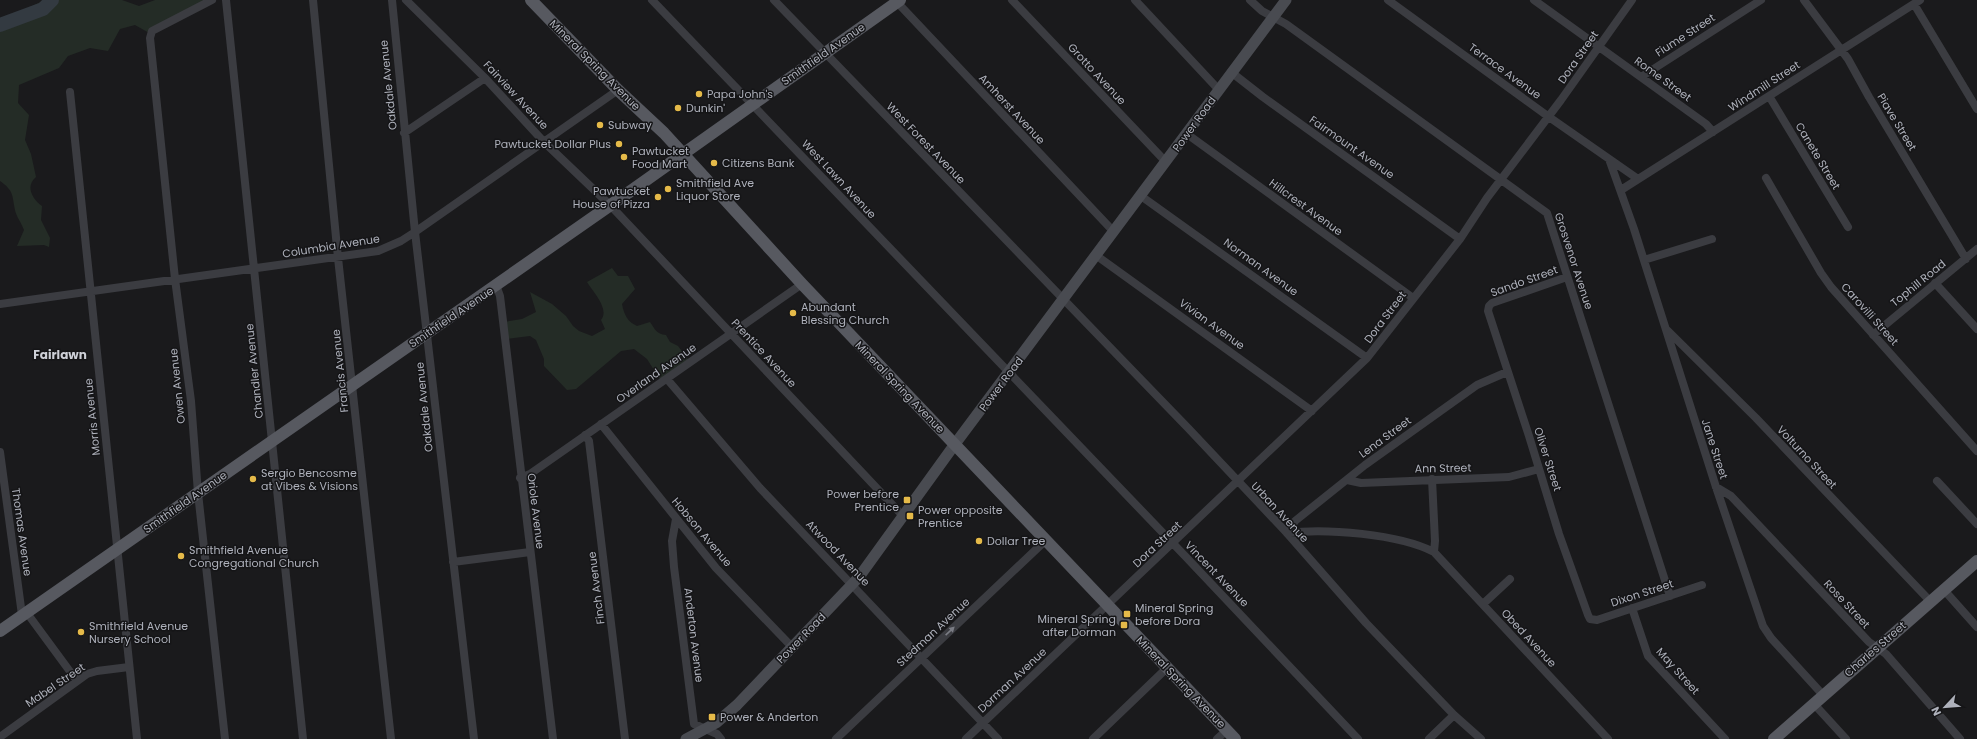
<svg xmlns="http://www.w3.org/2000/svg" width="1977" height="739" font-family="Poppins,sans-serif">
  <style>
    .green { fill: #242c26 }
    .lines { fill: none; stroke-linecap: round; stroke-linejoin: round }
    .river { stroke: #333a41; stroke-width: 14 }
    .street { stroke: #3b3c41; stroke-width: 8 }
    .secondary { stroke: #494b51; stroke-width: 11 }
    .primary { stroke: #575960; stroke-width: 12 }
    .oneway { fill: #7a7c84 }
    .poi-dot { fill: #e5ba49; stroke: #151517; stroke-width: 1.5 }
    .labels { text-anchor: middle; stroke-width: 3; stroke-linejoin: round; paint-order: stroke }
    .street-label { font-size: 11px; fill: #aeb1bb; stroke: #151517 }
    .poi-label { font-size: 11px; fill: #aeb1bb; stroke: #151517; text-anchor: start }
    .neighbourhood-label { font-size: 12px; font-weight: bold; fill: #ced0d7; stroke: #151517 }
  </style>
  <rect width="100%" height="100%" fill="#1a1a1c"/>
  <path class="green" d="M 45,0 L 122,0 L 139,6 L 155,0 L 211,0 L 151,34 L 135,25 L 120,29 L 108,51 L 90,48 L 68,56 L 59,68 L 19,85 L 18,103 L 29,115 L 25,140 L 31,154 L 36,177 C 25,186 32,199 42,206 L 41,220 L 50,238 L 49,247 L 44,245 L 17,246 L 24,230 C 22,224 16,216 15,210 C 12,195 14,191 0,181 L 0,21 Z
    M 612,268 L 618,276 L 628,276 L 635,289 L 622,304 C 624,315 628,322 637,326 L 650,322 C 655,329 656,334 666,335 L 670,342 L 678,346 L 690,362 L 661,381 L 647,359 L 634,349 L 621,351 L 576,389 L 567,390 L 544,366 L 544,359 L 536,340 L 530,336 L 506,339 L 504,322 L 522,319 L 536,312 L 530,292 L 552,304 L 566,316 L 573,326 L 579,331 L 592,336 L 605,329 L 601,320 C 610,309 593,292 587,282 Z"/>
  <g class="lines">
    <path class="river" d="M 0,25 L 43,9 L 52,0"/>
    <path class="street" d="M 212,0 L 152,31 L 150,38 L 175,279 L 191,401 L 198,493 L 225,739
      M 226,0 L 303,739
      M 313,0 L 338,258 L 391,739
      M 392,0 L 415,232 L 474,739
      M 406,0 L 485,78 L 544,142 L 610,205 L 903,516
      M 652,0 L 1186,557 L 1358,739
      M 774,0 L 1188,428 L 1287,533 L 1366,623 L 1454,715 L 1481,739
      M 895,0 L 1114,232
      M 1012,0 L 1166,162
      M 1135,0 L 1219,90
      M 1250,0 L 1262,11 L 1286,24 L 1547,213 L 1670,596
      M 1388,0 L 1549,117 L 1638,179
      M 1534,0 L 1706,124 L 1713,132
      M 1804,0 L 1848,59 L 1869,97 L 1966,259
      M 1914,4 L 1977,109
      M 1231,72 L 1263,97 L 1460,239
      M 1641,77 L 1761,0
      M 70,92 L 137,739
      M 1769,96 L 1848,227
      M 404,133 L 485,78
      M 1187,134 L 1413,298
      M 1609,159 L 1634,229 L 1716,487 L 1763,626 L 1771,638 L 1823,695
      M 1766,178 L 1821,273 L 1831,287 L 1977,451
      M 1621,190 L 1920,0
      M 1141,196 L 1367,358
      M 1097,256 L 1312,411
      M 1644,260 L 1712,239
      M 1567,277 L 1492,303 L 1489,306 L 1488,311 L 1529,436 L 1559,534 L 1588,615 L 1590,619 L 1597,620 L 1702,585
      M 1935,283 L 1977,329
      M 496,285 L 500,296 L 553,739
      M 0,304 L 378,251 L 401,241 L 415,232 L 618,90
      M 1666,329 L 1756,418 L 1930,601
      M 1873,335 L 1977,249
      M 667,379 L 760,488 L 998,739
      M 601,424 L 716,568 L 793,648
      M 585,435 L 589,441 L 625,739
      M 0,452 L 22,615
      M 520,478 L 530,474 L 802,284
      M 1432,479 L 1435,541 L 1434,552
      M 1347,480 L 1361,483 L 1509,477 L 1539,469
      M 1937,481 L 1977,524
      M 1716,487 L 1731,496 L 1869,642 L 1886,654 L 1960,739
      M 676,519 L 672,541 L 674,567 L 694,724 L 717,734 L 721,739
      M 1287,533 C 1326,528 1399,534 1434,552 L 1608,739
      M 1287,533 L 1295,521 L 1365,465 L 1477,385 L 1507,372
      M 453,562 L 530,552
      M 1944,590 L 1977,627
      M 1483,604 L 1510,579
      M 1632,608 L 1648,656 L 1725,739
      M 27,613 L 77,681
      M 1814,704 L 1846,739
      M 0,737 L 87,674 L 97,671 L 129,667
      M 836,739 L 1045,541
      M 966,739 L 1367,358 L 1460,239 L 1487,198 L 1561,100 L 1632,0
      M 1093,739 L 1168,667
      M 1217,739 L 1227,730
      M 1429,739 L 1454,715"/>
    <path class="secondary" d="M 686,739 L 716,723 L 737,705 L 859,577 L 955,444 L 1286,0"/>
    <path class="primary" d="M 531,0 L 618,90 L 664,133 L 802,284 L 1235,739
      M 0,631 L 635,188 L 900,0
      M 1774,739 L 1977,561"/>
  </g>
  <defs><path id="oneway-solid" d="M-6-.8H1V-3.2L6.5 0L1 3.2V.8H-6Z"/></defs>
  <use class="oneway" href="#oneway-solid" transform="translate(950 631) rotate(-43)"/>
  <g class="poi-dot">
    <circle cx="699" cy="94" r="4"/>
    <circle cx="678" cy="108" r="4"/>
    <circle cx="600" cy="125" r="4"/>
    <circle cx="619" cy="144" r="4"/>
    <circle cx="624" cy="157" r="4"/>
    <circle cx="714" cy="163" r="4"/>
    <circle cx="668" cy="189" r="4"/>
    <circle cx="658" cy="197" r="4"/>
    <circle cx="793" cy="313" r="4"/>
    <circle cx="253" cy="479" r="4"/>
    <rect x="903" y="496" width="8" height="8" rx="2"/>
    <rect x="906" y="512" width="8" height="8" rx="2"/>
    <circle cx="979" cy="541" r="4"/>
    <circle cx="181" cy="556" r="4"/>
    <rect x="1123" y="610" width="8" height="8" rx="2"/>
    <rect x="1120" y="621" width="8" height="8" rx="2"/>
    <circle cx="81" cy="632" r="4"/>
    <rect x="708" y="713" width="8" height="8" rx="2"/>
  </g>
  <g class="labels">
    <g class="street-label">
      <text transform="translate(1685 35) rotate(-33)" y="4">Fiume Street</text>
      <text transform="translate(823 54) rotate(-35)" y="4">Smithfield Avenue</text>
      <text transform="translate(1578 57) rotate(-55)" y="4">Dora Street</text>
      <text transform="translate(595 65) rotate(45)" y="4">Mineral Spring Avenue</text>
      <text transform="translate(1505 71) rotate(36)" y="4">Terrace Avenue</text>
      <text transform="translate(1097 74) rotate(47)" y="4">Grotto Avenue</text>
      <text transform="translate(1663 79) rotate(36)" y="4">Rome Street</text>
      <text transform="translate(388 85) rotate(-96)" y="4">Oakdale Avenue</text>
      <text transform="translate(1764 86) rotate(-33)" y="4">Windmill Street</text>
      <text transform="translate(516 95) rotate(47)" y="4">Fairview Avenue</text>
      <text transform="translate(1012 109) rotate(47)" y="4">Amherst Avenue</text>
      <text transform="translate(1897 122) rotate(59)" y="4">Piave Street</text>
      <text transform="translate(1194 124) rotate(-54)" y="4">Power Road</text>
      <text transform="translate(926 143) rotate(46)" y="4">West Forest Avenue</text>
      <text transform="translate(1352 147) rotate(35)" y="4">Fairmount Avenue</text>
      <text transform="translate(1818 156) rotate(59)" y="4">Canete Street</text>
      <text transform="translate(839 179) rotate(47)" y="4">West Lawn Avenue</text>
      <text transform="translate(1306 207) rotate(36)" y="4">Hillcrest Avenue</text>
      <text transform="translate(331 246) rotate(-9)" y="4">Columbia Avenue</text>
      <text transform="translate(1574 261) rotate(72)" y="4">Grosvenor Avenue</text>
      <text transform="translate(1261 267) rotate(36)" y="4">Norman Avenue</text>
      <text transform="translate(1524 281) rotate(-20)" y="4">Sando Street</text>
      <text transform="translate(1918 283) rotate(-39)" y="4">Tophill Road</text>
      <text transform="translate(1870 314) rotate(48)" y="4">Carovilli Street</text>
      <text transform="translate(451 317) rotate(-34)" y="4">Smithfield Avenue</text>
      <text transform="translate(1385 317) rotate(-53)" y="4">Dora Street</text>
      <text transform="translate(1212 324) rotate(36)" y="4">Vivian Avenue</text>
      <text transform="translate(764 353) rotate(47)" y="4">Prentice Avenue</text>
      <text transform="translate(254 371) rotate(-96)" y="4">Chandler Avenue</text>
      <text transform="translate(340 371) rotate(-96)" y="4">Francis Avenue</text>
      <text transform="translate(656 373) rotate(-35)" y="4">Overland Avenue</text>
      <text transform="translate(1001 384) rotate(-53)" y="4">Power Road</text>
      <text transform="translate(177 386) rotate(-96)" y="4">Owen Avenue</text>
      <text transform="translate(900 387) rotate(46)" y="4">Mineral Spring Avenue</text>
      <text transform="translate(424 407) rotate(-96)" y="4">Oakdale Avenue</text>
      <text transform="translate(92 417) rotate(-96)" y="4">Morris Avenue</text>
      <text transform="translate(1385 437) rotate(-36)" y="4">Lena Street</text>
      <text transform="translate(1715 449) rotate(72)" y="4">Jane Street</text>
      <text transform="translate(1807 457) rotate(47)" y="4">Volturno Street</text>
      <text transform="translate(1548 459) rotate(72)" y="4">Oliver Street</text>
      <text transform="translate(1443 468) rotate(-1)" y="4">Ann Street</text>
      <text transform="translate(185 502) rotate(-35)" y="4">Smithfield Avenue</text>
      <text transform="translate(536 511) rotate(83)" y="4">Oriole Avenue</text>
      <text transform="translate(1280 512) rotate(47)" y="4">Urban Avenue</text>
      <text transform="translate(22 532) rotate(82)" y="4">Thomas Avenue</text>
      <text transform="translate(702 532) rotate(50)" y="4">Hobson Avenue</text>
      <text transform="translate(1157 544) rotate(-43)" y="4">Dora Street</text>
      <text transform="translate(838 553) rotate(46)" y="4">Atwood Avenue</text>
      <text transform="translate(1217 574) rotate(46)" y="4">Vincent Avenue</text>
      <text transform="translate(596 588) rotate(-97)" y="4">Finch Avenue</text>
      <text transform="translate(1642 593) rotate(-18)" y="4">Dixon Street</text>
      <text transform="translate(1847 604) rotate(47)" y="4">Rose Street</text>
      <text transform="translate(933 632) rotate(-43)" y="4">Stedman Avenue</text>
      <text transform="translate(694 635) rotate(83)" y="4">Anderton Avenue</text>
      <text transform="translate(801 638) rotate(-46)" y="4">Power Road</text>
      <text transform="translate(1529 638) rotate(47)" y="4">Obed Avenue</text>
      <text transform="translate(1875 649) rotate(-41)" y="4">Charles Street</text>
      <text transform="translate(1678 671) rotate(48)" y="4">May Street</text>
      <text transform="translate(1012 680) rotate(-43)" y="4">Dorman Avenue</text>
      <text transform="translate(1181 682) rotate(46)" y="4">Mineral Spring Avenue</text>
      <text transform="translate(55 685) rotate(-34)" y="4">Mabel Street</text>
    </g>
    <g class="poi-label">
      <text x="707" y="98">Papa John's</text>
      <text x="686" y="112">Dunkin'</text>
      <text x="608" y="129">Subway</text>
      <text x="611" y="148" text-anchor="end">Pawtucket Dollar Plus</text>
      <text x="632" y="155">Pawtucket<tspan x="632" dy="13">Food Mart</tspan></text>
      <text x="722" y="167">Citizens Bank</text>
      <text x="676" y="187">Smithfield Ave<tspan x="676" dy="13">Liquor Store</tspan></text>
      <text x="650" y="195" text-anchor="end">Pawtucket<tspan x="650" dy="13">House of Pizza</tspan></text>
      <text x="801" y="311">Abundant<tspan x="801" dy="13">Blessing Church</tspan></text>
      <text x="261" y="477">Sergio Bencosme<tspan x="261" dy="13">at Vibes &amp; Visions</tspan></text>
      <text x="899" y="498" text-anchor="end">Power before<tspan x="899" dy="13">Prentice</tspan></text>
      <text x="918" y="514">Power opposite<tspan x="918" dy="13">Prentice</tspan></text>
      <text x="987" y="545">Dollar Tree</text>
      <text x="189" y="554">Smithfield Avenue<tspan x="189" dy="13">Congregational Church</tspan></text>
      <text x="1135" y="612">Mineral Spring<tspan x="1135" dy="13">before Dora</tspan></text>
      <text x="1116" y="623" text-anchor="end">Mineral Spring<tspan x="1116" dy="13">after Dorman</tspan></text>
      <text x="89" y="630">Smithfield Avenue<tspan x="89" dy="13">Nursery School</tspan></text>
      <text x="720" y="721">Power &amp; Anderton</text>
    </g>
    <g class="neighbourhood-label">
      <text x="60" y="359">Fairlawn</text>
    </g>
  </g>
  <g transform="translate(1945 707) rotate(244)" stroke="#151517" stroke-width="3" paint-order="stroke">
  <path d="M0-3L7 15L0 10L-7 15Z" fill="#aeb1bb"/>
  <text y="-6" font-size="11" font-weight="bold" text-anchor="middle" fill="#aeb1bb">N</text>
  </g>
</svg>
